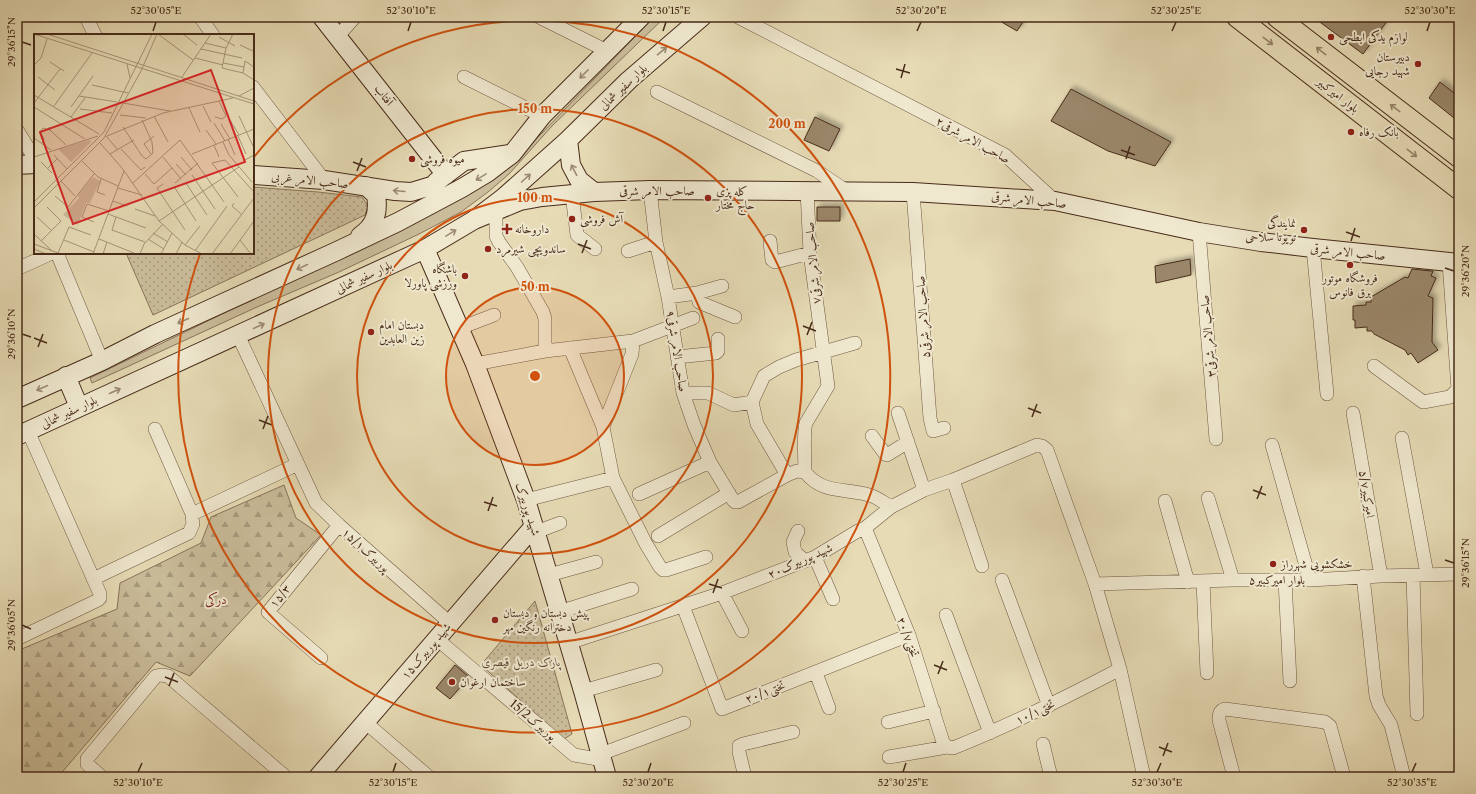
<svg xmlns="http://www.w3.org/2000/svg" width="1476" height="794" font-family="'Libre Caslon Text',Amiri,serif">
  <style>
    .green { fill: #cbbd9b; stroke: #8a745a }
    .forest { fill: url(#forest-firs); stroke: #8a745a }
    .park { fill: url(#park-dots); stroke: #8a745a }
    .building { fill: #9a876b; stroke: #482b1a; filter: url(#shadow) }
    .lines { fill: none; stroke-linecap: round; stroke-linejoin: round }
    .street-casing { stroke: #705741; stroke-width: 14 }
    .secondary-casing { stroke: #482b1a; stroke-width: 20 }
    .primary-casing { stroke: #482b1a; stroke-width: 22 }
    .street { stroke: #efe8cf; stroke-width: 13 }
    .secondary { stroke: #efe8cf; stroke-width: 18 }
    .primary { stroke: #e6dbb5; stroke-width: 20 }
    .oneway { stroke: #978368 }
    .oneway2 { stroke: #9c8a74 }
    .ticks { fill: none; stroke: #482b1a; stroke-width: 1.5 }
    .ring { fill: none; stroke: #d0520e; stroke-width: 2 }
    .poi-dot { fill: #8f2418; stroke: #efe8cf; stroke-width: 1.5 }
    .labels { text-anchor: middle; stroke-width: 4; stroke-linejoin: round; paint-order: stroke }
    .poi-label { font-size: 12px; fill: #482b1a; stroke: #efe8cf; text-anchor: start }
    .street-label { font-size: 12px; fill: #482b1a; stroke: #efe8cf }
    .park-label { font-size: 12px; font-style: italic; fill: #624834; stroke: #efe8cf }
    .neighbourhood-label { font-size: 13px; fill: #7a1f14; stroke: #efe8cf }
    .inset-road { fill: none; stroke: #a79577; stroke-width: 1 }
    .view { fill: #d62828; fill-opacity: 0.15; stroke: #d62828; stroke-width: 2 }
    .inset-edge { fill: none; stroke: #482b1a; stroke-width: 2 }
    .centre { fill: #d0520e; stroke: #efe8cf; stroke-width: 2 }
    .ring-label { font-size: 12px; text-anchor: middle; font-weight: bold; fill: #d0520e; stroke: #efe8cf; stroke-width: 4; stroke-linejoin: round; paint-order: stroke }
    .neatline { fill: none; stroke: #482b1a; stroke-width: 1.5 }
    .ticks-label { font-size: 10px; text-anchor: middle; fill: #482b1a }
  </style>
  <defs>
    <pattern id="forest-firs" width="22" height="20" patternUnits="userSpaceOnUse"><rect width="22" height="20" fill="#cbbd9b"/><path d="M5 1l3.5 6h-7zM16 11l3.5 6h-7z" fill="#a79a7e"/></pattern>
    <pattern id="park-dots" width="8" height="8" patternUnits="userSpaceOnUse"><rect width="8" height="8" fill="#cbbd9b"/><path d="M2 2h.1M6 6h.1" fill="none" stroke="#a79a7e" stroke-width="1.8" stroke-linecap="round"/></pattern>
    <filter id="shadow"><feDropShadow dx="3.5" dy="-3.5" stdDeviation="2" flood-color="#0004"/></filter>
  </defs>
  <rect width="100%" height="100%" fill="#e6dbb5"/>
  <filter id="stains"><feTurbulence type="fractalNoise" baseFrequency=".005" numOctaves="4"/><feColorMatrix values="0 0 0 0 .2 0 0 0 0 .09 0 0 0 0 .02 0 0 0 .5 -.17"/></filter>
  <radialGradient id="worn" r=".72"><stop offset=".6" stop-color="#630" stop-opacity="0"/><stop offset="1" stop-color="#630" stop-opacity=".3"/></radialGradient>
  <path class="green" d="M 654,17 L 665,17 L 552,126 L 509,174 L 488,192 L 461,212 L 419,234 L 339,272 L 257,307 L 92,383 L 90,378 L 249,301 L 512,164 Z"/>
  <path class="forest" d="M 284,485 L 296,518 L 321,535 L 190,676 L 156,662 L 58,777 L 17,777 L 17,651 L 117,609 L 120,583 L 201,543 L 211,517 Z"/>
  <path class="park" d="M 253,187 L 318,192 L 362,197 L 368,206 L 365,215 L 153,315 L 126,253 L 253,253 Z
    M 535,601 L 572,734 L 564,739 L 481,665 Z"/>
  <path class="building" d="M 993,17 L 1014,17 L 1023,22 L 1017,31 Z
    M 1313,17 L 1390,17 L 1363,54 Z
    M 1440,82 L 1459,97 L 1459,122 L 1429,98 Z
    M 1071,89 L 1171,142 L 1155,166 L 1108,151 L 1051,121 Z
    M 815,117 L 840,129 L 829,151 L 804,140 Z
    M 817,207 L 840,207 L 840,221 L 817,221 Z
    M 1190,259 L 1191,275 L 1156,283 L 1155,266 Z
    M 1412,269 L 1431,271 L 1433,271 L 1431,276 L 1436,278 L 1428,296 L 1433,298 L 1432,342 L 1438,350 L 1418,363 L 1411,353 L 1408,355 L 1405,350 L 1374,334 L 1372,331 L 1367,331 L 1367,327 L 1355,328 L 1355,320 L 1353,320 L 1353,306 L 1366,305 L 1366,302 L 1371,302 L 1371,297 L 1405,277 L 1408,278 Z
    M 455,665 L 469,677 L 450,699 L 436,688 Z"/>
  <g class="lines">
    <defs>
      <path id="street" d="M 86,17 L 95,35
        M 200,17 L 213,35
        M 539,17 L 607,51
        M 738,17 L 1005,155 L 1055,201
        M 338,36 L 355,17
        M 464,77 L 542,116
        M 253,87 L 324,180
        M 657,92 L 817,171 L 845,190
        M 17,130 L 35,159
        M 650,190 L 656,242 L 668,297 L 683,393 L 694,425 L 710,462 L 733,500 L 735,502 L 738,502 L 787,475 L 797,471 L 805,472
        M 913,192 L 930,418 L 933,431 L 944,428
        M 572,194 L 577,235 L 595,249
        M 496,211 L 496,236 L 499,242 L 517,267 L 543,312 L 545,319 L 545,351
        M 1199,232 L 1216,439
        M 770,241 L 772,260 L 775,262 L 810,253
        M 1313,248 L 1327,394
        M 628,251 L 656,242
        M 57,253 L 102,361
        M 17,269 L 52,253
        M 697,293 L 699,302 L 701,303 L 735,317
        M 668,297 L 697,293 L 722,286
        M 460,328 L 494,315
        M 238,335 L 316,503 L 339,525 L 450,623
        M 570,348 L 603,427 L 613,478 L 646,544 L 660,567 L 663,570 L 666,570 L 706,557
        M 677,357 L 716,353 L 718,351 L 718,339
        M 475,364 L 545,351 L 633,341 L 693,318
        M 1374,366 L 1423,402 L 1450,397 L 1458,389 L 1449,262
        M 683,393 L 708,393 L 734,405 L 752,402
        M 898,413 L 924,490
        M 1353,413 L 1381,576
        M 603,427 L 632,354 L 633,341
        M 872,436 L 885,454 L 887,455 L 908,442
        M 1402,438 L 1427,574
        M 1272,445 L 1310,580
        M 805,472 C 805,460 803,433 806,423 L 828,386 L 810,253 L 807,190
        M 805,472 C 822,494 845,488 869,495 C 877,497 884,503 891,507
        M 787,475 L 757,424 L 752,402 L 764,376 L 779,367 L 796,360 L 855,343
        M 953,480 L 982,566
        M 639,494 L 710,462
        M 1208,498 L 1233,580
        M 526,500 L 613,478
        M 1165,501 L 1188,582
        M 192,514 L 298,464
        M 865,528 L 909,635 L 943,742 L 947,747
        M 798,531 L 793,542 L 795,552 L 805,561
        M 536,532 L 560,523
        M 658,536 L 729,493
        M 815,557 L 833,599
        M 549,575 L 596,562
        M 1413,575 L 1417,714
        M 1363,576 L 1376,696 L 1379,705 L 1391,725 L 1404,777
        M 93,579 L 189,533 L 193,524 L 192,514 L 155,429
        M 1002,580 L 1049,706
        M 1285,580 L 1290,681
        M 1203,582 L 1207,673
        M 1095,584 L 1233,580 L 1310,580 L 1381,576 L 1459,574
        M 722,593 L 742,631
        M 683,606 L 722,709 L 909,635
        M 559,612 L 632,589
        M 946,615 L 990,733
        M 17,639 L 98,600 L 100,598 L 100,594 L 28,431
        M 437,639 L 574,755 L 603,760
        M 568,643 L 722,593 L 815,557 L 856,532 L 865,528 L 891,507 L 924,490 L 953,480 L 1037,445 L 1042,446 L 1047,450 L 1095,584 L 1120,669 L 1144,777
        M 321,658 L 269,613 L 268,612 L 339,525
        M 816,673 L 829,708
        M 583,691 L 656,670
        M 365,722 L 429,777
        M 888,722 L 934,711
        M 1043,744 L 1051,777
        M 601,754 L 684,723
        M 889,757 L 947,747 L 953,748 C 1010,725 1065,698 1120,669
        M 102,777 L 87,764 L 87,759 L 156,676 L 161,675 L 168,676 L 286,777
        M 745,777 L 739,752 L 739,746 L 743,744 L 793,732
        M 1234,777 L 1219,720 C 1219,715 1219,711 1225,709 L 1325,722 L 1330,726 L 1344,777"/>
      <path id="secondary" d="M 322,17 L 446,175
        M 568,140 L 571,165 L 579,180 L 594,192
        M 17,165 L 35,164
        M 253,175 L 324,180 L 395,191 L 411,192 L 431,186
        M 436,182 L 464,161 L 510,154
        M 474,220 L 520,201 L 542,197 L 594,192 L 650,190 L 913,192 L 1055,201 L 1199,232 L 1261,242 L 1313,248 L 1459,263
        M 360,236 C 375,226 379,213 376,195 L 366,186
        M 425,249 L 475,364 L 526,500 L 583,691 L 607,777
        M 66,376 L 79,407
        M 17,399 L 102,361 L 155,334 L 337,251 L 398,222 L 462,188 L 487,173 L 512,154 L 542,116 L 641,17
        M 17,436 L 425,249 L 474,220 L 503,198 L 568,140 L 629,80 L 702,17
        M 318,777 L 534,526"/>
      <path id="primary" d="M 1237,17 L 1459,189
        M 1277,17 L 1459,157"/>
    </defs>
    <use href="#street" class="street-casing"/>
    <use href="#secondary" class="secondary-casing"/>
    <use href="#primary" class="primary-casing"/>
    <use href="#street" class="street"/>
    <use href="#secondary" class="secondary"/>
    <use href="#primary" class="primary"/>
  </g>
  <defs><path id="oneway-shaft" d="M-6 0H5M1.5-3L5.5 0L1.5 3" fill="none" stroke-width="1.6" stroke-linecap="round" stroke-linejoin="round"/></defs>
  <g class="oneway">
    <use href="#oneway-shaft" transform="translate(1268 41) rotate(38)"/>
    <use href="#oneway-shaft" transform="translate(1321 51) rotate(-142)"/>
    <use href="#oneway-shaft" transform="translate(1395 108) rotate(-143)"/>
    <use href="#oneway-shaft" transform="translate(1412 153) rotate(38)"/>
  </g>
  <g class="oneway2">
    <use href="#oneway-shaft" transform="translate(662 51) rotate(-40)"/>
    <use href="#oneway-shaft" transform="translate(584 74) rotate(135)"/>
    <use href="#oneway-shaft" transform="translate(574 170) rotate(-117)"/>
    <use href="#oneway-shaft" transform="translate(481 177) rotate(149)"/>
    <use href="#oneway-shaft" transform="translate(526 178) rotate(-42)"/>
    <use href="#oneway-shaft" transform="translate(399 191) rotate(-175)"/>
    <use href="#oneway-shaft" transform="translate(451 233) rotate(-31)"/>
    <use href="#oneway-shaft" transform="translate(302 267) rotate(155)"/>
    <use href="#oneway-shaft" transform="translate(183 321) rotate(156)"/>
    <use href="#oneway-shaft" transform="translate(259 326) rotate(-24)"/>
    <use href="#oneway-shaft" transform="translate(42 388) rotate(156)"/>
    <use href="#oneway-shaft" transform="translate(115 391) rotate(-24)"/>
  </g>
  <path class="ticks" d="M 153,31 L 156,22M 408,31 L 411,22M 663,31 L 666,22M 917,31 L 921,22M 1172,31 L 1176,22M 1427,31 L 1430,22M 22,42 L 31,45M 896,69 L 910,73M 901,78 L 905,64M 1121,150 L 1135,155M 1126,159 L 1130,146M 353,162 L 366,167M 357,171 L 362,158M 1346,232 L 1360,237M 1351,241 L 1355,228M 578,244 L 591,249M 582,253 L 587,240M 1445,268 L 1454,271M 803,326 L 816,331M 22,334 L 31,337M 807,335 L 812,322M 34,338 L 47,343M 38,347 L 43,334M 1028,408 L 1041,413M 1032,417 L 1037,404M 259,420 L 272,425M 263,429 L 268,416M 1253,490 L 1266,495M 1257,499 L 1262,486M 484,502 L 497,506M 488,511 L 493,497M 1445,560 L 1454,563M 709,584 L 722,588M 713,593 L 718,579M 22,625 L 31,629M 934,665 L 947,670M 938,674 L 943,661M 165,677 L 178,682M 169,686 L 174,673M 1159,747 L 1172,752M 1163,756 L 1168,743M 138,772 L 142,763M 393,772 L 396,763M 648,772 L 651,763M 903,772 L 906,763M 1157,772 L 1161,763M 1412,772 L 1416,763"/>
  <circle cx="535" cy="376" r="89" fill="#d0520e" fill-opacity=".12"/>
  <g class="ring">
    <circle cx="535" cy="376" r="89"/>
    <circle cx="535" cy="376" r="178"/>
    <circle cx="535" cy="376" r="267"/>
    <path d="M254 157A356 356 0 1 1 200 254"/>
  </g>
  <g class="poi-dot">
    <circle cx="1331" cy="37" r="4"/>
    <circle cx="1418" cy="64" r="4"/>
    <circle cx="1351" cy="132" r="4"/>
    <circle cx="412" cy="159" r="4"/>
    <circle cx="708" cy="198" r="4"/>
    <circle cx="572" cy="219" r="4"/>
    <path d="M505 223h4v4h4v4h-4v4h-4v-4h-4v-4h4z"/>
    <circle cx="1304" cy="230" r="4"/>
    <circle cx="488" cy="249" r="4"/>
    <circle cx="1350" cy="265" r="4"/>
    <circle cx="465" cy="276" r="4"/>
    <circle cx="371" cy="332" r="4"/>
    <circle cx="1273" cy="564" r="4"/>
    <circle cx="495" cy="620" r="4"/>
    <circle cx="452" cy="682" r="4"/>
  </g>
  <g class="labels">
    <g class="poi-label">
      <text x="1339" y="41">لوازم یدکی ابطحی</text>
      <text x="1410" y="61" text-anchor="end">دبیرستان<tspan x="1410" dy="14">شهید رجایی</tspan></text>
      <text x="1359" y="136">بانک رفاه</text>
      <text x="420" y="163">میوه فروشی</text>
      <text x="716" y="195">کله پزی<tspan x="716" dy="14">حاج مختار</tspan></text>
      <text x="580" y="223">آش فروشی</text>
      <text x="1296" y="227" text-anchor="end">نمایندگی<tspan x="1296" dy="14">تویوتا سلاحی</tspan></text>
      <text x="515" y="233">داروخانه</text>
      <text x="496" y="253">ساندویچی شیرمرد</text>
      <text x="457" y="273" text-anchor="end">باشگاه<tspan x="457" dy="14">ورزشی پاورلا</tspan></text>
      <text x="1350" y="282" text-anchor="middle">فروشگاه موتور<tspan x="1350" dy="14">برق فانوس</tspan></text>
      <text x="379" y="329">دبستان امام<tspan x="379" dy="14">زین العابدین</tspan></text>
      <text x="1281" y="568">خشکشویی شهرراز</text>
      <text x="503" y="617">پیش دبستان و دبستان<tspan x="503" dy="14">دخترانه رنگین مهر</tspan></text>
      <text x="460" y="686">ساختمان ارغوان</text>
    </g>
    <g class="street-label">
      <text transform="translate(623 87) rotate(-43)" y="4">بلوار سفیر شمالی</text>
      <text transform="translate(384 95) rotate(52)" y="4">آفتاب</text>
      <text transform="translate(1338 95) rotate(38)" y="4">بلوار امیرکبیر</text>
      <text transform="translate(973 140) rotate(29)" y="4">۲صاحب الامر شرقی</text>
      <text transform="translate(310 180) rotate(6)" y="4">صاحب الامر غربی</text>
      <text x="657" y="195">صاحب الامر شرقی</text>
      <text transform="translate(1029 200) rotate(6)" y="4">صاحب الامر شرقی</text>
      <text transform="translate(1348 252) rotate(6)" y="4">صاحب الامر شرقی</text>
      <text transform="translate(813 263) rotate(-95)" y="4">صاحب الامر شرقی۷</text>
      <text transform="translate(364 277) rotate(-25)" y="4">بلوار سفیر شمالی</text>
      <text transform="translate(923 317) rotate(-94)" y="4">صاحب الامر شرقی۵</text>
      <text transform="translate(1208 336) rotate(-95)" y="4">صاحب الامر شرقی۳</text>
      <text transform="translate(677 351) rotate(81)" y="4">صاحب الامر شرقی۹</text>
      <text transform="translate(69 412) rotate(-25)" y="4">بلوار سفیر شمالی</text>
      <text transform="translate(1367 494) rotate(81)" y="4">امیرکبیر۵/۷</text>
      <text transform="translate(528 509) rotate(72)" y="4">شهید پوربیرک</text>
      <text transform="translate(366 550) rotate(42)" y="4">پوربیرک۱۵/۱</text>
      <text transform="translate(800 561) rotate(-24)" y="4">شهید پوربیرک۲۰</text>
      <text x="1277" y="584">بلوار امیرکبیر۵</text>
      <text transform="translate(280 596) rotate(-51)" y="4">۱۵/۳</text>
      <text transform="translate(908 637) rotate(70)" y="4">تختی۲۰/۷</text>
      <text transform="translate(426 651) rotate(-50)" y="4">شهید پوربیرک۱۵</text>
      <text transform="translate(765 692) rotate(-21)" y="4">تختی۲۰/۱</text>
      <text transform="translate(1035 712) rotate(-25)" y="4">تختی۱۰/۱</text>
      <text transform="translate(533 720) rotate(40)" y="4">پوربیرک15/2</text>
    </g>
    <g class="park-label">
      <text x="521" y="666">پارک دریل قیصری</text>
    </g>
    <g class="neighbourhood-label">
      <text x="216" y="604">درکی</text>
    </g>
  </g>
  <g transform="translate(34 34)">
    <rect width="220" height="220" fill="#e6dbb5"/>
    <path d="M 59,143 L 66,147 L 56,169 L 52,169 L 44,191 L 29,181 L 45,164 L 44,161 Z" fill="#cbbd9b"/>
    <path d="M 56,106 L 57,108 L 37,128 L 24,115 Z" fill="#cbbd9b"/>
    <path class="inset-road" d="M 0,0 L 220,70M 13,0 L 220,67M 124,0 L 159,26M 149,0 L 163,11M 199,0 L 192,14 L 188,34 L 209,39 L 220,46M 185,3 L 201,12M 171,9 L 192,14M 206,11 L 219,17 L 220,15M 167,15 L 208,24M 161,24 L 189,31M 16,28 L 30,37M 189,29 L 210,33M 93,30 L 96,44M 0,31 L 7,24 L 13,5M 209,39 L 211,27 L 220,33M 4,43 L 21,56M 148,43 L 177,0M 58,51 L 94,59M 0,61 L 65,100M 45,62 L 83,68M 205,62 L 220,54M 0,69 L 26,35M 89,69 L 136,77M 20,72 L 58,19M 169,72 L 177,88M 0,73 L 51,105M 37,73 L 59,42M 155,74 L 166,98M 46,75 L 78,79M 86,81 L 112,84M 120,82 L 134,108M 205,82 L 220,114M 37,83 L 51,64M 181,83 L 188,85 L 192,82 L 185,67M 108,86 L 118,108 L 119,119M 196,86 L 205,101M 180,89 L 191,107M 187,90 L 196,105M 89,93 L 108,122 L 112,125 L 119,119M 16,96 L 32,111M 172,96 L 182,110M 72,102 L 84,116M 73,102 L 129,79 L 199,64M 204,102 L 212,120M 0,104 L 17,116M 194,105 L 201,121M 189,108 L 195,121 L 218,148M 8,109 L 10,105 L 6,98 L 9,94 L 16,96 L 15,93M 66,109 L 88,134 L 125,187 L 151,211 L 168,220M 180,111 L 185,123M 87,115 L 107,136 L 111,133M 76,120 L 100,106M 117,120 L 110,110 L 120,102M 158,120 L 220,95M 20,121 L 33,135M 0,123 L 64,102M 129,123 L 147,145M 147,123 L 158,136M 48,127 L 64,143 L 84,152M 209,127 L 220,121M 7,128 L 18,139M 142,130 L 152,141M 13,135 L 23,125M 111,140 L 120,150 L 138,134M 158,141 L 181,175M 67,145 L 63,158 L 71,161M 27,147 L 41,162M 99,149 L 146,106 L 190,168M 141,149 L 164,129M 152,149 L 173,181M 129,150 L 123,154 L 151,196M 84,154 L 108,161M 141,154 L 162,187M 21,162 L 34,173 L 60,140M 204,163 L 178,129 L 191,126 L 220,158M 79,167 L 93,172M 0,168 L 70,98 L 118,0M 200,169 L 198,172 L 207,180M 0,174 L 70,104 L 107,37 L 123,0M 101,175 L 121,182M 74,180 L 112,194M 3,183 L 17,196M 82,183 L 78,196 L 111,208M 125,187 L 205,133M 60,188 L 48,183 L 53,170 L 75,177M 119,199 L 134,208M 0,200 L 17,216M 65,205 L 100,219M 114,205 L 130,215M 30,206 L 60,218M 206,206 L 217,220M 7,207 L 27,187 L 13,173M 0,210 L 24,219M 151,211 L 166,192M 0,215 L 12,220M 161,217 L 193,172M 24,219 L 35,193 L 57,201M 59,220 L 90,137M 69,220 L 73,208M 106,220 L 110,210 L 129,190M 127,220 L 138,199M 142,220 L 148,208M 178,220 L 220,164M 196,220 L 220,187"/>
    <path class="view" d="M 177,36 L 211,128 L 39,190 L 6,98 Z"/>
    <rect width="220" height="220" class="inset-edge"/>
  </g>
  <circle cx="535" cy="376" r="6" class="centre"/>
  <g class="ring-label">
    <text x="535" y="113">150 m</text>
    <text x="787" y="128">200 m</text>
    <text x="535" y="202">100 m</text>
    <text x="535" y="291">50 m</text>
  </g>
  <rect width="1476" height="794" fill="none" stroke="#e6dbb5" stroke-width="44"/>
  <rect x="22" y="22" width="1432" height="750" class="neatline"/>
  <g class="ticks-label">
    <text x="156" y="14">52°30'05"E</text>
    <text x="411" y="14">52°30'10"E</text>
    <text x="666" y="14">52°30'15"E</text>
    <text x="921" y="14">52°30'20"E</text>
    <text x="1176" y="14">52°30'25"E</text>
    <text x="1430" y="14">52°30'30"E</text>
    <text transform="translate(11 42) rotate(-90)" y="4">29°36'15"N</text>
    <text transform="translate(1465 271) rotate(-90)" y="4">29°36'20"N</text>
    <text transform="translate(11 334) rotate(-90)" y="4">29°36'10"N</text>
    <text transform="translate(1465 563) rotate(-90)" y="4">29°36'15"N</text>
    <text transform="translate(11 625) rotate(-90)" y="4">29°36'05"N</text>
    <text x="138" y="786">52°30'10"E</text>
    <text x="393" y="786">52°30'15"E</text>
    <text x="648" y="786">52°30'20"E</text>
    <text x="903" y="786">52°30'25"E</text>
    <text x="1157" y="786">52°30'30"E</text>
    <text x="1412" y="786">52°30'35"E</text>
  </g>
  <rect width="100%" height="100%" filter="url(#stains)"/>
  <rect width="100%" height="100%" fill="url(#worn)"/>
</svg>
